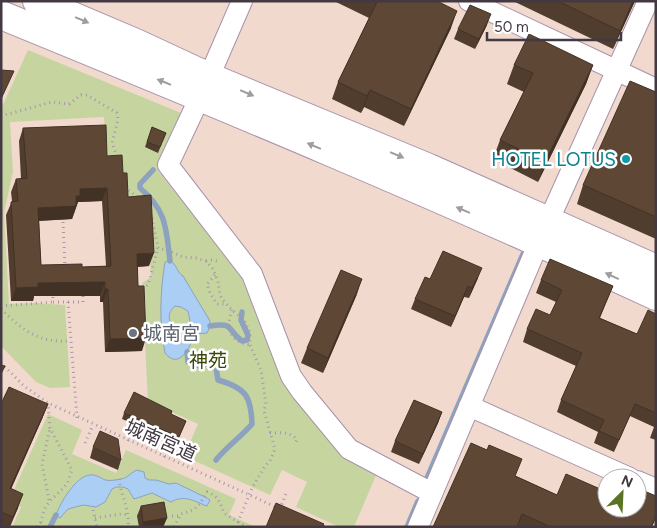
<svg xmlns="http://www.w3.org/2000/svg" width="657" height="528" font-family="Figtree,'Noto Sans JP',sans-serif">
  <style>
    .industrial { fill: #f1d9ce; fill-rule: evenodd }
    .green { fill: #c6d5a0 }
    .water { fill: #abcff4; stroke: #8ca2bf; fill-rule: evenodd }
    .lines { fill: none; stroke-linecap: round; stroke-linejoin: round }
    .stream { stroke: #8ca2bf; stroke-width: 5.5 }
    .street-casing { stroke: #a892aa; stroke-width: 22 }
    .secondary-casing { stroke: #a892aa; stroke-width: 30 }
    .path { stroke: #a796a9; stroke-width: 3; stroke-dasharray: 1 4; stroke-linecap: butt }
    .street { stroke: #fff; stroke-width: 20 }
    .secondary { stroke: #fff; stroke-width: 28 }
    .wall { fill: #513d2e; fill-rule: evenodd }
    .shaded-wall { fill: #423225 }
    .building { fill: #5e4735; stroke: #423225; fill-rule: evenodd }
    .oneway { fill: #a09ca1 }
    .culture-dot { fill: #0f9aa8; stroke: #fff; stroke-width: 2 }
    .worship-dot { fill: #6b7280; stroke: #fff; stroke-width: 2 }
    .labels { text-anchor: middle; stroke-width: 5; stroke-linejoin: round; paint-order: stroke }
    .culture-label { font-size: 19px; fill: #0d838f; stroke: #fff; text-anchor: end }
    .worship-label { font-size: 19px; fill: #5b616d; stroke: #fff; text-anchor: start }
    .park-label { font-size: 19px; fill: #394608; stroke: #fff }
    .street-label { font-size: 19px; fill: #423943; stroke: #fff }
  </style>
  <rect width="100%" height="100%" fill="#f7e0f9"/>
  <path class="industrial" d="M 1,1 L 656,1 L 656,527 L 1,527 ZM 607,478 L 637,478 L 637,508 L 607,508 Z"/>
  <path class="green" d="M 28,50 L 181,113 L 157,166 L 158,171 L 239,272 L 292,395 L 340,454 L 377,473 L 354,527 L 339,527 L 296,507 L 307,482 L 282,470 L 270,495 L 184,456 L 198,424 L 148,401 L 142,283 L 151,277 L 147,209 L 124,209 L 107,166 L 104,117 L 10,122 L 13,172 L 4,213 L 9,304 L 36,303 L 65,305 L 70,387 L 50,388 L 36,382 L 1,346 L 1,109 Z
    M 48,414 L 82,430 L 72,454 L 116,473 L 126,450 L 236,499 L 229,515 L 256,527 L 12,527 L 21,507 L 9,501 Z"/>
  <path class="water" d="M 170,261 C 177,264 177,273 183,276 L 210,321 L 210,326 L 207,333 L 195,334 C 190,346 180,371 165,353 C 159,323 160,293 165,262 ZM 175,306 L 181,307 L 188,311 L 190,321 L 188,325 L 175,324 L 170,321 C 168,316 170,310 175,306 Z
    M 137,470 L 144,472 L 145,478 L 149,480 L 156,480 L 169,484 L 176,483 L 207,498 L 210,500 L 207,506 L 204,505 C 193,500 183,495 171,502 L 152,493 L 134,499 L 128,489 L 123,487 L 116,487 L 112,489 L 105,502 L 96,507 L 83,505 L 68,509 L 60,518 L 56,515 C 60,503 76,476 90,475 C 95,474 101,478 105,480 C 110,481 116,480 121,479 C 128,478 131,472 137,470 Z"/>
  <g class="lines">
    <path class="stream" d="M 153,170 L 140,184 L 140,188 C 167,211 166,228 170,261
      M 210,326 C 236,322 226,330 242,341 L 247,340 L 248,335 L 241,320 L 242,312
      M 187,352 L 188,362 L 199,366 L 209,363 L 216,368 L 218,380 C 246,388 251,396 252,424 C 241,437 227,446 216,460
      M 427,478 L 523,254
      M 50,527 L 56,515
      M 407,527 L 418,501"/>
    <defs>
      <path id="street" d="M 469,1 L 656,89
        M 209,77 L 242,1
        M 200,97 L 168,165 L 252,274 L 291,376 L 302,392 L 349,449 L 432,493
        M 469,406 L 630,478
        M 637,481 L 656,489
        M 418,527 L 539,242 L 648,1"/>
      <path id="secondary" d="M 37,1 L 138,44 L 209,77 L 429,168 L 656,269
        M 1,15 C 221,105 440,196 656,296"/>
    </defs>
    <use href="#street" class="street-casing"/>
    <use href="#secondary" class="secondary-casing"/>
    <path class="path" d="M 1,116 L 52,102 L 69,104 L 81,95 L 87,95 L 117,113 L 118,119 L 112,143 L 118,159
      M 127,186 L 127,189 L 138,197
      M 152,218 L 158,248 L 167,250 L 183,257 L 196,258 L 206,261 L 213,269 L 218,281 L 220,295 L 224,301 L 232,310 L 244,320 L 250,332 L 250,345 L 261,370 L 266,404 L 264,411 L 275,449 L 270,461 L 265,466 L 252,488 L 238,522 L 224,513 C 220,503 219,496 207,492 L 200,504 L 193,510 L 181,514 L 174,527
      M 63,222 L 65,267
      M 206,261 L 211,260 L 217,261
      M 83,271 L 83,302 L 53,302 L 52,272 Z
      M 215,275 L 207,284 L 210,293 L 217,304 L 226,304
      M 142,288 L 148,285 L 158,248
      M 68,302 L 77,418
      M 1,306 L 53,302
      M 1,309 C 24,331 38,343 71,341
      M 232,310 C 225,329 230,342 250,345
      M 1,363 L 24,386 L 48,403 L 278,508
      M 270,433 C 280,433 291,431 297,440 L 295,443
      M 128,441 L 134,427
      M 85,443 L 93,425
      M 164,457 L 171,442
      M 119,479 C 121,496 130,510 128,527
      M 49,500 L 42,464 L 50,428
      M 280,509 L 287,491
      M 93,510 L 97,527
      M 172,516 L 179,516
      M 95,518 L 121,514 L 129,515
      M 238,522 L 247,527
      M 37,527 L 41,522
      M 44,527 L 41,522 C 45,500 53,500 66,485 C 69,481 70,475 72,470 L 50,428 L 48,403"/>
    <use href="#street" class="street"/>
    <use href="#secondary" class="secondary"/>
  </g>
  <path class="wall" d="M 334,1 L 437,1 L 451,28 L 404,126 L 364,107 L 361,113 L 332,99 L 338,82 L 369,18 Z
    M 513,1 L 635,1 L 613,49 Z
    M 487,25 L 475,49 L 454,39 L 458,29 Z
    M 514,65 L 593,65 L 586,84 L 538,182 L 493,159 L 500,140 L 524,92 L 507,84 Z
    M 656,92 L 656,239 L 577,204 L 583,185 Z
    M 152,127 L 166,133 L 158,153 L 145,147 Z
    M 23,128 L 107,156 L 123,173 L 128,197 L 149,266 L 137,267 L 142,351 L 105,352 L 103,302 L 100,302 L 100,296 L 34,296 L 33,301 L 11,301 L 6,215 L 12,201 L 11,192 L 16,179 L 21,179 L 19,141 ZM 102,201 L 106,266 L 82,267 L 41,265 L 39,221 L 72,219 L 78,202 Z
    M 478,278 L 469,298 L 464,297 L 451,327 L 411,309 L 415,299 L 430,279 Z
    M 541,280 L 613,286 L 600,318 L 637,334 L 656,314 L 656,440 L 650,438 L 654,427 L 630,416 L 614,452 L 594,443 L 598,432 L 557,412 L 561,400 L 576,366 L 523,342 L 527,329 L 550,315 L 556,302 L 536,293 Z
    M 357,294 L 323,373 L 301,363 L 307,348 Z
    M 1,404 L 48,404 L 42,419 L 11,488 L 18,508 L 10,527 L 1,527 Z
    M 442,412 L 438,423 L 419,464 L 391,452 L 395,441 Z
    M 124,413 L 186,421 L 177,442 L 122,419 Z
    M 93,447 L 121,460 L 118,470 L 90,458 Z
    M 516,476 L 557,495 L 656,518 L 652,527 L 433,527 Z
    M 141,506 L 167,518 L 163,527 L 139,527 L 137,516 Z"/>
  <path class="shaded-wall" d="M 633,1 L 635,1 L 613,49 L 620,31 Z
    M 457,11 L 451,28 L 404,126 L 411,109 Z
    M 491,14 L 487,25 L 475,49 L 479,39 Z
    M 593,65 L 586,84 L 538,182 L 545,162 Z
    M 370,90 L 364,107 L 361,113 L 367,96 Z
    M 107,188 L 102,201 L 78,202 L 72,219 L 33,221 L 38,208 L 76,196 L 80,189 Z
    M 154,253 L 149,266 L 132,267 L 137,254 Z
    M 482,268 L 478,278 L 469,298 L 472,288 Z
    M 362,279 L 357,294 L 323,373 L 328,358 Z
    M 105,282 L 100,296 L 34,296 L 33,301 L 11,301 L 16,288 L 38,283 Z
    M 468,286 L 464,297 L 451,327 L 455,316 Z
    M 105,289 L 108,289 L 103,302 L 100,302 Z
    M 146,338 L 142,351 L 105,352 L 110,339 Z
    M 48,404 L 42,419 L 5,503 L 10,488 Z
    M 442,412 L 438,423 L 419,464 L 423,454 Z
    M 23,494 L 18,508 L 9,527 L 13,517 Z
    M 167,518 L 163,527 L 142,527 L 143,522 Z"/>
  <path class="building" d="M 376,1 L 437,1 L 457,11 L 411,109 L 370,90 L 367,96 L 338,82 L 377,2 Z
    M 558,1 L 633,1 L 620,31 Z
    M 470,5 L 491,14 L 479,39 L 458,29 Z
    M 529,34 L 593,65 L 545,162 L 500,140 L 533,73 L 514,65 Z
    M 1,70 L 14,71 L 1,99 Z
    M 630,81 L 656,92 L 656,217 L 583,185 Z
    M 106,125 L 107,156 L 122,155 L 123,173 L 127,173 L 128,197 L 151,195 L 154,253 L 137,254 L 138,286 L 144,286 L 146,338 L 110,339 L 108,289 L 105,289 L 105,282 L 38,283 L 38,287 L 16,288 L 11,202 L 18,201 L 16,179 L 27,178 L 23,128 ZM 107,188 L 111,266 L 82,267 L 82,264 L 41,265 L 38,208 L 76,206 L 76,196 L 80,196 L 80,189 Z
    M 152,127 L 166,133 L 160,147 L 147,142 Z
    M 443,251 L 482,268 L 472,288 L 468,286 L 455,316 L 415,299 L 425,277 L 430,279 Z
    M 550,259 L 613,286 L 599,318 L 637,334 L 648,310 L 656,314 L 656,413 L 635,404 L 619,440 L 599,431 L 604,420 L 561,400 L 582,353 L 527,329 L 536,309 L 550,315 L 562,290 L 541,280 Z
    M 341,270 L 362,279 L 328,358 L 307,348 Z
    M 1,365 L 5,366 L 1,374 Z
    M 9,387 L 48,404 L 10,488 L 23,494 L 13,517 L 1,512 L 1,404 Z
    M 134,392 L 172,411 L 171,414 L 186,421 L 179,437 L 124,413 Z
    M 414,400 L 442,412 L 423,454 L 395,441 Z
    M 100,431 L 118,439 L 121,460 L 93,447 Z
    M 471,443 L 487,450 L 489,445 L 522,459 L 515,476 L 557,495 L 566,474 L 607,492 L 607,508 L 637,508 L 637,488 L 656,496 L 656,516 L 651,527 L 551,527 L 522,514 L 517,527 L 433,527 Z
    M 164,502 L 167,518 L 143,522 L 141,506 Z
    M 276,503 L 324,524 L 323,525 L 326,527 L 266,527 Z"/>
  <defs><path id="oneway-solid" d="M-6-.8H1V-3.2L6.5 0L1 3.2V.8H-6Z" transform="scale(1.25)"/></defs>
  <g class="oneway">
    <use href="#oneway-solid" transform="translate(82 20) rotate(23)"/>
    <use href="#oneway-solid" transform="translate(164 82) rotate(-158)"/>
    <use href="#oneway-solid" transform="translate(247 93) rotate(23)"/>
    <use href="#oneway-solid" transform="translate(314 146) rotate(-157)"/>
    <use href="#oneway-solid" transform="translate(397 155) rotate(23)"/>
    <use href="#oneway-solid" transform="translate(463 210) rotate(-157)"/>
    <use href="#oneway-solid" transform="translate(612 276) rotate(-155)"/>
  </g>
  <circle class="culture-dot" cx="626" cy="159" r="5"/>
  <circle class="worship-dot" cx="133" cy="333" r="5"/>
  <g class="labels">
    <g class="culture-label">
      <text x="616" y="166">HOTEL LOTUS</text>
    </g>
    <g class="worship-label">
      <text x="143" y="340">城南宮</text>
    </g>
    <g class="park-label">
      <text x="208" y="367">神苑</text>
    </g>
    <g class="street-label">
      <text transform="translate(161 440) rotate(24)" y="7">城南宮道</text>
    </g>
  </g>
  <rect width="657" height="528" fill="none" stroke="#423943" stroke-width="5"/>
  <g transform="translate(622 493) rotate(24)"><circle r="24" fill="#ffffff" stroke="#b3b0b4"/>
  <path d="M0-4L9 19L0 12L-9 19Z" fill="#5b7325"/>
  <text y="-8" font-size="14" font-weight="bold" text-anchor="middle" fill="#423943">N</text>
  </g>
  <path d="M487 32v8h134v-8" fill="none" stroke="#423943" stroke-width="2.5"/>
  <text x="494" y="32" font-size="15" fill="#423943" stroke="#ffffff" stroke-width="4" paint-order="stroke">50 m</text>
</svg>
